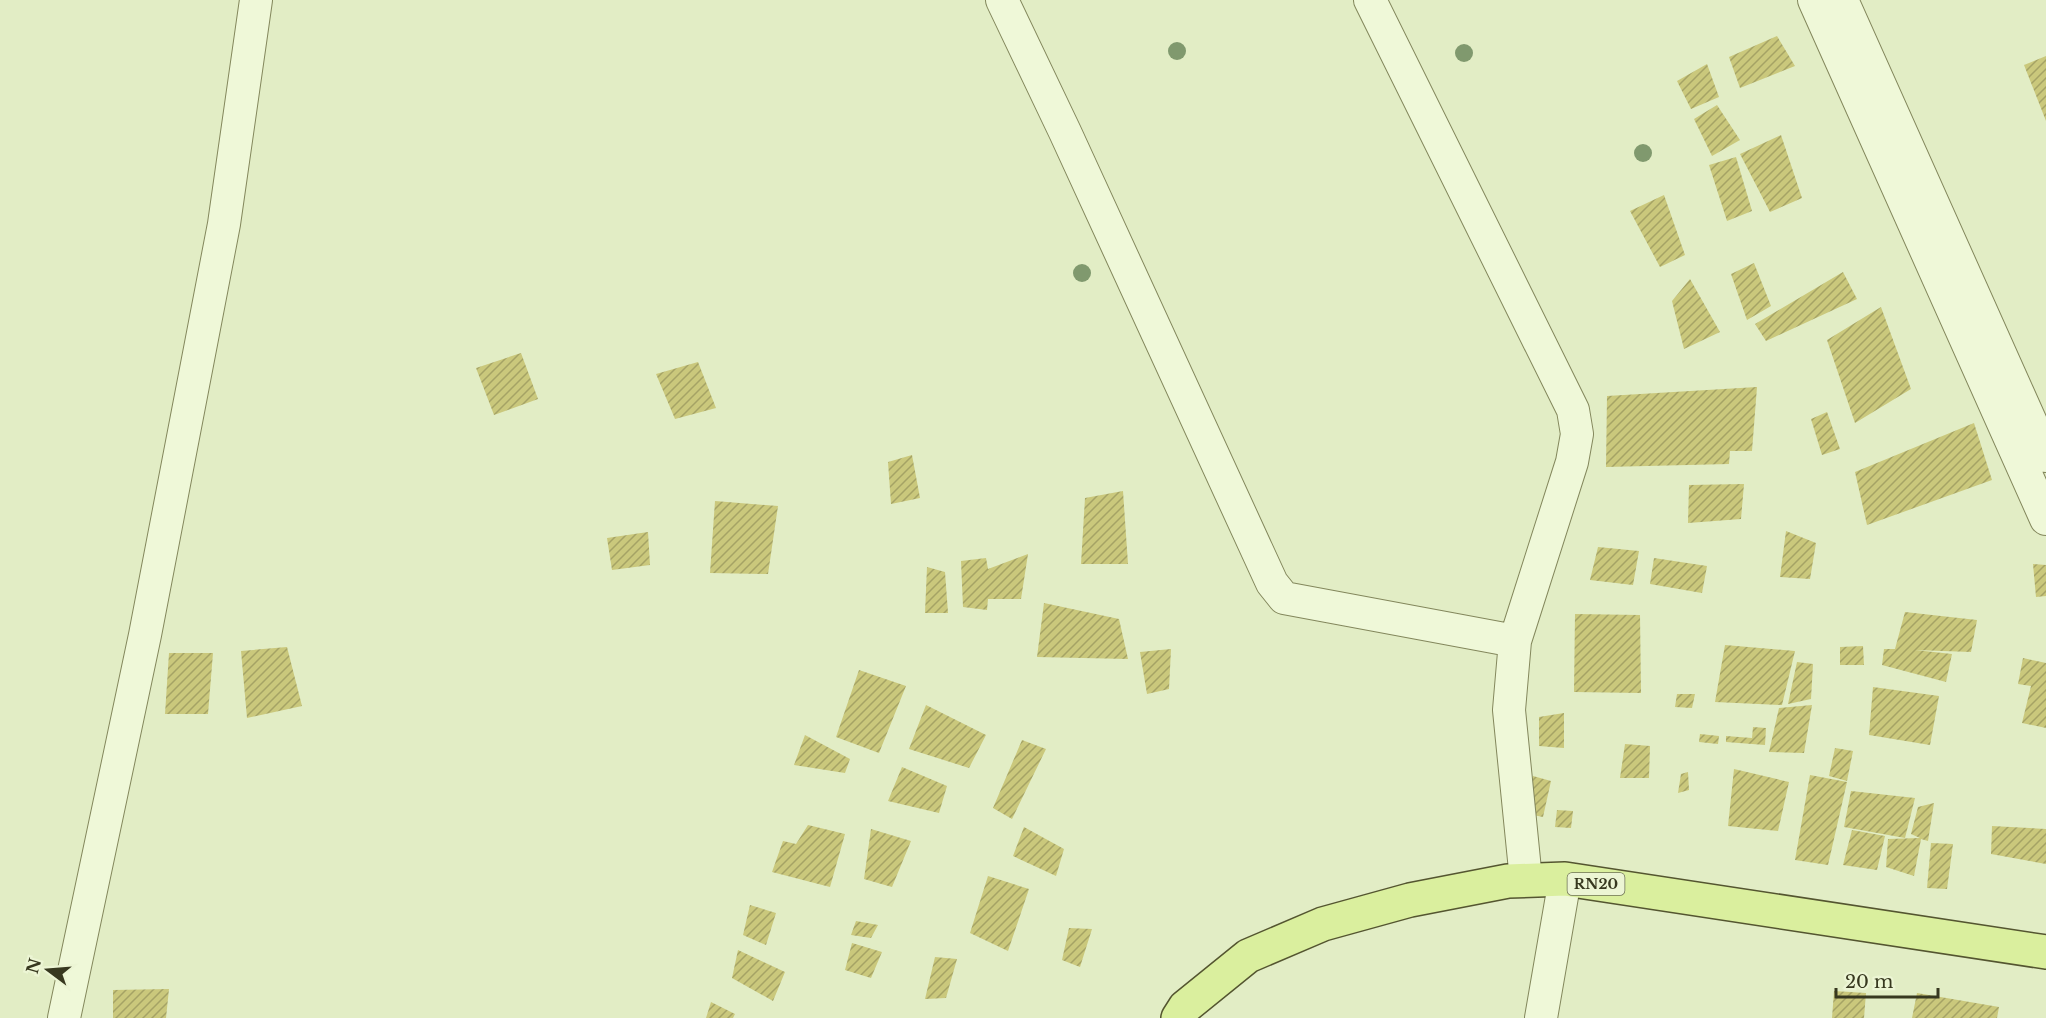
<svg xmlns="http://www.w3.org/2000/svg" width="2046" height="1018" font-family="'Libre Baskerville',serif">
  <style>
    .building { fill: url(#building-hatch) }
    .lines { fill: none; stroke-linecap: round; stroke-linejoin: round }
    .minor-casing { stroke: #83875c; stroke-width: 34 }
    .primary-casing { stroke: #545530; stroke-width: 36 }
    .minor { stroke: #eff8d8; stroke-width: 32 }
    .primary { stroke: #daef9e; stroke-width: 33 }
    .tree { fill: #80996e }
    .labels { text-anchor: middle; stroke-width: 4.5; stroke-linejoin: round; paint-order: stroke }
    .shield { fill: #ecf5d4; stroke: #6d7155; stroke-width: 1.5 }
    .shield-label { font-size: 14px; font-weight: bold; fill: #37381f }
  </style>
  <defs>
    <pattern id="building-hatch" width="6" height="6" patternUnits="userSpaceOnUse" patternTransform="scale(1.5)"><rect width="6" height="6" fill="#cac87c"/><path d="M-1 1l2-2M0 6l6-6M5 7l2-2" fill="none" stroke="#a5a365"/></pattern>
  </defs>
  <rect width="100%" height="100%" fill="#e2edc5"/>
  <path class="building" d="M 1777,36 L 1795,66 L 1740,88 L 1729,57 Z
    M 2046,56 L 2046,121 L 2024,65 Z
    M 1707,64 L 1719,97 L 1691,109 L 1677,81 Z
    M 1717,105 L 1740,140 L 1712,156 L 1694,119 Z
    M 1781,135 L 1802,198 L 1770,212 L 1740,154 Z
    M 1736,157 L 1752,211 L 1727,221 L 1709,165 Z
    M 1664,195 L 1685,255 L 1660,267 L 1630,211 Z
    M 1754,263 L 1771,306 L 1747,320 L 1731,274 Z
    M 1843,272 L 1857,299 L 1766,341 L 1755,324 Z
    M 1690,279 L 1720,332 L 1684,349 L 1672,301 Z
    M 1881,307 L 1911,389 L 1855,423 L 1827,340 Z
    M 521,353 L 538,399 L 494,415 L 476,368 Z
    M 698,362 L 716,408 L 675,419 L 656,374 Z
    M 1757,387 L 1752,451 L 1730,451 L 1729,464 L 1606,467 L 1607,396 Z
    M 1827,412 L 1840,449 L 1822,455 L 1811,419 Z
    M 1974,423 L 1992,480 L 1867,525 L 1855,472 Z
    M 912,455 L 920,498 L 891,504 L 888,462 Z
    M 1744,484 L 1741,519 L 1688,523 L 1689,485 Z
    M 1123,491 L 1128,564 L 1081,564 L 1085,498 Z
    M 715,501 L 778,506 L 768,574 L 710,573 Z
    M 1786,531 L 1816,543 L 1810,579 L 1780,577 Z
    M 648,532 L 650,565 L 612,570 L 607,538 Z
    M 1598,547 L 1639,551 L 1633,585 L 1590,580 Z
    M 1028,554 L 1021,599 L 988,599 L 987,610 L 963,607 L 961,561 L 986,558 L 988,569 Z
    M 1654,558 L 1707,566 L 1702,593 L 1650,584 Z
    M 2033,564 L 2046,565 L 2046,596 L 2036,597 Z
    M 927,567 L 945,572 L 948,613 L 925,613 Z
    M 1044,603 L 1119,619 L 1128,659 L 1037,657 Z
    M 1905,612 L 1977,620 L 1971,652 L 1915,650 L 1952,654 L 1946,682 L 1882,665 L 1884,649 L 1895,649 Z
    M 1575,614 L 1640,615 L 1641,693 L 1574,692 Z
    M 1725,645 L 1795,651 L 1782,705 L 1715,702 Z
    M 1863,646 L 1864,665 L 1840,665 L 1840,647 Z
    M 287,647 L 302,706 L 247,718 L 241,651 Z
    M 1171,649 L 1169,689 L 1147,694 L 1140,652 Z
    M 169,653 L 213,653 L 208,714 L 165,714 Z
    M 2023,658 L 2046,663 L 2046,728 L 2022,723 L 2031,686 L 2018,684 Z
    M 1797,662 L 1813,664 L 1811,699 L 1788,704 Z
    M 859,670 L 906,686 L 879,753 L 836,737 Z
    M 1873,687 L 1939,696 L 1930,745 L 1869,735 Z
    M 1677,694 L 1695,694 L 1692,708 L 1675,707 Z
    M 926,705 L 986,735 L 969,768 L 909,749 Z
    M 1812,705 L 1804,753 L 1769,752 L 1779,708 Z
    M 1564,713 L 1564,748 L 1539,746 L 1539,717 Z
    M 1753,727 L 1766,728 L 1765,745 L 1726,742 L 1726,736 L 1752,738 Z
    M 1700,734 L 1719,736 L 1718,744 L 1699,742 Z
    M 805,735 L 850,759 L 845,773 L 794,765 Z
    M 1022,740 L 1046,749 L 1012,819 L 993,808 Z
    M 1625,744 L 1650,746 L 1649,778 L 1620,778 Z
    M 1835,748 L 1853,751 L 1847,781 L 1829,776 Z
    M 902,767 L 947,786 L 939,813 L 888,801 Z
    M 1734,769 L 1789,782 L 1778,831 L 1728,826 Z
    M 1688,772 L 1689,790 L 1678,793 L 1681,774 Z
    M 1810,775 L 1847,782 L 1828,865 L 1795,860 Z
    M 1533,776 L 1551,781 L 1543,817 L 1533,815 L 1535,805 L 1527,803 Z
    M 1851,791 L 1915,798 L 1905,838 L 1844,827 Z
    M 1934,803 L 1928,841 L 1921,839 L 1914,876 L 1886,867 L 1888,839 L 1920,838 L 1911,834 L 1918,807 Z
    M 1557,810 L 1573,811 L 1571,828 L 1555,827 Z
    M 808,825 L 845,834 L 830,887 L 772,872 L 783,841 L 796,844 Z
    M 1992,826 L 2046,829 L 2046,864 L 1991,854 Z
    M 1024,827 L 1064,849 L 1056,876 L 1013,856 Z
    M 871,829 L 911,841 L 892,887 L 864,879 Z
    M 1852,830 L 1885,836 L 1877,870 L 1843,865 Z
    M 1931,843 L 1953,844 L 1947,889 L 1927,888 Z
    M 988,876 L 1029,889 L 1008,951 L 970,933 Z
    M 750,905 L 776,913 L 766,945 L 743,935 Z
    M 856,921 L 878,925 L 871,938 L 851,935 Z
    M 1069,928 L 1092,929 L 1080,967 L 1062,960 Z
    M 852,943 L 882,952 L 871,978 L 845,970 Z
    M 738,950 L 785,972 L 773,1001 L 732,978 Z
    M 935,957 L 957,959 L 946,998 L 925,999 Z
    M 169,989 L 166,1018 L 113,1018 L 113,990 Z
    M 1834,991 L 1866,993 L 1864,1018 L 1832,1018 Z
    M 1917,993 L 1999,1007 L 1997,1018 L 1912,1018 Z
    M 711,1002 L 735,1014 L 733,1018 L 706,1018 Z"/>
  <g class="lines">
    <defs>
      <path id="minor" d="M 1002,0 L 1065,132 L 1272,583 L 1284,598 L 1515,641
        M 1370,0 L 1573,410 L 1577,434 L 1572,462 L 1515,641 L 1509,710 L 1526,880
        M 1814,0 L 2046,519
        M 1842,0 L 2046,456
        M 64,1018 L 145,635 L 224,224 L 256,0
        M 1541,1018 L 1565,879"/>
      <path id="primary" d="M 1178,1018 L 1185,1007 L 1248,956 L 1323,924 L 1410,900 L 1508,881 L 1565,879 L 2046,952"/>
    </defs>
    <use href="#minor" class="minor-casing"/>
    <use href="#primary" class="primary-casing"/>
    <use href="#minor" class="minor"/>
    <use href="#primary" class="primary"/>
  </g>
  <g class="tree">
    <circle cx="1177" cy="51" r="9"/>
    <circle cx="1464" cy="53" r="9"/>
    <circle cx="1643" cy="153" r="9"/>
    <circle cx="1082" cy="273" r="9"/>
  </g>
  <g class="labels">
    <rect class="shield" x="1567.5" y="873" width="57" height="22" rx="4.5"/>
    <g class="shield-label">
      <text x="1596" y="889">RN20</text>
    </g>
  </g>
  <g transform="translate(48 970) rotate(286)" stroke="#ecf5d4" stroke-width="4.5" paint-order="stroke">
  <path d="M0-4.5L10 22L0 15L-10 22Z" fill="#37381f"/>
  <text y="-9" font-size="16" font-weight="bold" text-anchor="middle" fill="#37381f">N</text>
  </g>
  <path d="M1836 988v9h102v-9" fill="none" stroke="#37381f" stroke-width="3"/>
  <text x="1845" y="988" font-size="18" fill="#37381f" stroke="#ecf5d4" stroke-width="4.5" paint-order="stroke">20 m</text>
</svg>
